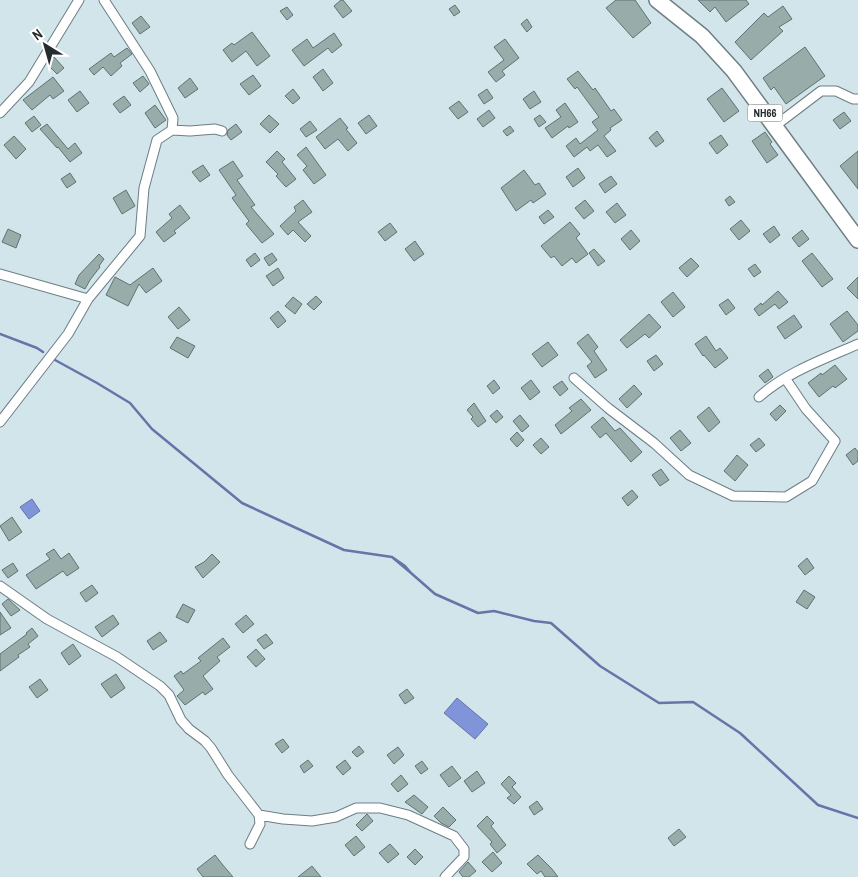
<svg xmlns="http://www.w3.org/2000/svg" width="858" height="877" font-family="'Archivo Narrow',sans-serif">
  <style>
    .water { fill: #8094da; stroke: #6575a7 }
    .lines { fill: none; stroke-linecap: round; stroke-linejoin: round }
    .stream { stroke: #6575a7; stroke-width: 2.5 }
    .building { fill: #98acaa; stroke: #607372 }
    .minor-casing { stroke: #6d7e84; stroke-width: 11 }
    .trunk-casing { stroke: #6d7e84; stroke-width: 18 }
    .minor { stroke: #fff; stroke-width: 9 }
    .trunk { stroke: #fff; stroke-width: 15 }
    .labels { text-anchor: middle; stroke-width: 4.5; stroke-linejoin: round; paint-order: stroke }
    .shield { fill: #fff; stroke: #666b6d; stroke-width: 1 }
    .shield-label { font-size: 11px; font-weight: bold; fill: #252c2f }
  </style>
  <rect width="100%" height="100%" fill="#d1e5eb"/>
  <path class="water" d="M 32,499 L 40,511 L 29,519 L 20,507 Z
    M 457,698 L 488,724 L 475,739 L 444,713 Z"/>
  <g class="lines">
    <path class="stream" d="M 0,334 L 37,348 L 43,352
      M 55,360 L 97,383 L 130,403 L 152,429 L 242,503 L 344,550 L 392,557 L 405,566 L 411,573 L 392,557
      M 411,573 L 435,594 L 478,613 L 494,611 L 534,621 L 551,623 L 600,666 L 659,703 L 693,702 L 740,733 L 818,805 L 858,818"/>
  </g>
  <path class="building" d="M 341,0 L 343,0 L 352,11 L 343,18 L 334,6 Z
    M 616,0 L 635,0 L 651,23 L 633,38 L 606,8 Z
    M 698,0 L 746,0 L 749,4 L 726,22 L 715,7 L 710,12 Z
    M 455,5 L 460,12 L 454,16 L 449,9 Z
    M 783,6 L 792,19 L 779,27 L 783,31 L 751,60 L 735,42 L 764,13 L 768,17 Z
    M 287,7 L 293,15 L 287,20 L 280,11 Z
    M 141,16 L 150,27 L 140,34 L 132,23 Z
    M 527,19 L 532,27 L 527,32 L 521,24 Z
    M 252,32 L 270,56 L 257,66 L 246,51 L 232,62 L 223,50 L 232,43 L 234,45 Z
    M 334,33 L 342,45 L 332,53 L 328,48 L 304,66 L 292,50 L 307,39 L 313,48 Z
    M 505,39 L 519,58 L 502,71 L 505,75 L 496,82 L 488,72 L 504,60 L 494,47 Z
    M 805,47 L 825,76 L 786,104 L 774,87 L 771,90 L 763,78 Z
    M 127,48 L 132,54 L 120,63 L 122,66 L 111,76 L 103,67 L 94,75 L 89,69 L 111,53 L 114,57 Z
    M 54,57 L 64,68 L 57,74 L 47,64 Z
    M 323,69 L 333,83 L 323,91 L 313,77 Z
    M 578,71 L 593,90 L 595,88 L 611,111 L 614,109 L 622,120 L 610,128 L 611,130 L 604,136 L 616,151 L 607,157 L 598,145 L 590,151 L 587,147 L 574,157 L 566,146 L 576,138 L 580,144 L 598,130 L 592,122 L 599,117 L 577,87 L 575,89 L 567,79 Z
    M 253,75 L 261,86 L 249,95 L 240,84 Z
    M 143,76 L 149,84 L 140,92 L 133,83 Z
    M 53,77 L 64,91 L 53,99 L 50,95 L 32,110 L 23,100 Z
    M 190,78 L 198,89 L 185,98 L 178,88 Z
    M 722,88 L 739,111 L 724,122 L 707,99 Z
    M 293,89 L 300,98 L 293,104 L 285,96 Z
    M 487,89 L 493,98 L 484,104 L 478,95 Z
    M 80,91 L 89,103 L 77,112 L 68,100 Z
    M 534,91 L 541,102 L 530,109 L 523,99 Z
    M 124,96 L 131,105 L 120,113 L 113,104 Z
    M 459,101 L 468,112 L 458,119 L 449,108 Z
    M 565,103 L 578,122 L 569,128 L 568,126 L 552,138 L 545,128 L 561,117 L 556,110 Z
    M 155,105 L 166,120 L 155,128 L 145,113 Z
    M 489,110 L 495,118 L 483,127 L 477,119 Z
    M 844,112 L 851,121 L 840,129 L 833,120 Z
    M 269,115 L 279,124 L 270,133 L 260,124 Z
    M 369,115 L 377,126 L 366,134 L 358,123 Z
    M 540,115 L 546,122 L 539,127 L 534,119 Z
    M 34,116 L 41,125 L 32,132 L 25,123 Z
    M 340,118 L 348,128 L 346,129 L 357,143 L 348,151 L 338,139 L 325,149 L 316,137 Z
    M 310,121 L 317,130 L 306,137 L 300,129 Z
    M 47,124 L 68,149 L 75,143 L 82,153 L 70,162 L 58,147 L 57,148 L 40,129 Z
    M 236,124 L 242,132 L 231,140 L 227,135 L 228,130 Z
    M 510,126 L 514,131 L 507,136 L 503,131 Z
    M 657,131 L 664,141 L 656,147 L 649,138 Z
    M 765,132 L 772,142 L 770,144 L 778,155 L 767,163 L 752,141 Z
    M 721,135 L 728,145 L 717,154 L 709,143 Z
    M 14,136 L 26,149 L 16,159 L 4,145 Z
    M 306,147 L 326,175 L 314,184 L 303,170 L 307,166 L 297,155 Z
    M 277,151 L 285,159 L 282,162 L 296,179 L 286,187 L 276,176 L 278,174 L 266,162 Z
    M 858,151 L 858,189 L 840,166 Z
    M 233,161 L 243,176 L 237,180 L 255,205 L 251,207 L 274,234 L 262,243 L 246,224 L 249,221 L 232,198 L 236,195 L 219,170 Z
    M 203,165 L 210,175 L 200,182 L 192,172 Z
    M 578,168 L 585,178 L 573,187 L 566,177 Z
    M 524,170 L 535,185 L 539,183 L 546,194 L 533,203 L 531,200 L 516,211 L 501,188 Z
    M 70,173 L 76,182 L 67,188 L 61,179 Z
    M 611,176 L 617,184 L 605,193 L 599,184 Z
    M 126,190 L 135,206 L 122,214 L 113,198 Z
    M 730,196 L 735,202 L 729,206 L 725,200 Z
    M 303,200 L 312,212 L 298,222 L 311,236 L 305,242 L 293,230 L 288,235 L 280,226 L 296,211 L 294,207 Z
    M 585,200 L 594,211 L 584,219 L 575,208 Z
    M 617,203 L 626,215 L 615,223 L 606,212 Z
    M 180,205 L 190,218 L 174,231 L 176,233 L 164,242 L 156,232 L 172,218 L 169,214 Z
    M 548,210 L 554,217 L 544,224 L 539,217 Z
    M 741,220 L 750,231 L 739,240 L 730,229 Z
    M 570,222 L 580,234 L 576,238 L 588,254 L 576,263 L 572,258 L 562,266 L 554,256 L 551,258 L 541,246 Z
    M 390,223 L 397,232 L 385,241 L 378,232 Z
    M 774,226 L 780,235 L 770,243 L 763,234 Z
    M 8,229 L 21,235 L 16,248 L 2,242 Z
    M 631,230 L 640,241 L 630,250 L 621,239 Z
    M 802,230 L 809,239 L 799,247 L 792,238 Z
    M 415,241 L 424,254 L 414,261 L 405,249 Z
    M 594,249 L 605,261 L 598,266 L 589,253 Z
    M 255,253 L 260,260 L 251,267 L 246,260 Z
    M 272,253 L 277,260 L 269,266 L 264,258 Z
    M 812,253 L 833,279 L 822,287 L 802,261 Z
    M 99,254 L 104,259 L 99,266 L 100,267 L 90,280 L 85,289 L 75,284 L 79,275 Z
    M 691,258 L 699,266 L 687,277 L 679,268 Z
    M 755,264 L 761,272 L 754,277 L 748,269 Z
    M 153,268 L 162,281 L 146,293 L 139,284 L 128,306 L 106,295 L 115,277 L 130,285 Z
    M 278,268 L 284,278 L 273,286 L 266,276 Z
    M 858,277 L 858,299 L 847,288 Z
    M 778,291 L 788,302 L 779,309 L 775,304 L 759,316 L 754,309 L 761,303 L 762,305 Z
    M 673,292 L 685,307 L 673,317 L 661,302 Z
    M 316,296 L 322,302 L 314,310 L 307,304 Z
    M 293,297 L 302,304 L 295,314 L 285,306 Z
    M 728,299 L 735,308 L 726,315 L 719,305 Z
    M 179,307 L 190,320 L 178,329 L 168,317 Z
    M 278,311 L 286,321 L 278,328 L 270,318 Z
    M 847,311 L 858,325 L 858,331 L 843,342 L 830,324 Z
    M 649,314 L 661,327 L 649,338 L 645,334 L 627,348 L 620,340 Z
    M 794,315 L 802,327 L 785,339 L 777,327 Z
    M 588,334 L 598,347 L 594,351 L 607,370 L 595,378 L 587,366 L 592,362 L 577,343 Z
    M 706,336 L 716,351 L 720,348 L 728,358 L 715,368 L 704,355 L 703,356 L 695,344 Z
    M 177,337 L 195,346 L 188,358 L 170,348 Z
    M 548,342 L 558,355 L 542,367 L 532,354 Z
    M 656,355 L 663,364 L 654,371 L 647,361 Z
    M 835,365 L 847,379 L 835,388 L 833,386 L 819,397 L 808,383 L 821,373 L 822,375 Z
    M 768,369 L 773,377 L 765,383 L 759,376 Z
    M 494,380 L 500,388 L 493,394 L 487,386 Z
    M 531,380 L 540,392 L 530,400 L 521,388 Z
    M 562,381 L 568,389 L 560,396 L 553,387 Z
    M 634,385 L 642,394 L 627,408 L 619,399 Z
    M 581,399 L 591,410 L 561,434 L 555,425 L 572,411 L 569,408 Z
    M 474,403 L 486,421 L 478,427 L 471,419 L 473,417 L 467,410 Z
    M 780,405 L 786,411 L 776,421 L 770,414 Z
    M 709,407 L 720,422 L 709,432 L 697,417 Z
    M 497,410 L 503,417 L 496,423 L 490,416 Z
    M 520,415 L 529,426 L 522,432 L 513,421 Z
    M 603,417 L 615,431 L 620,428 L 642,452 L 631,462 L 606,433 L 600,438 L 591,427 Z
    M 680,430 L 691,443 L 681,451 L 670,438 Z
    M 517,432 L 524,440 L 517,447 L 510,439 Z
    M 541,438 L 549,447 L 541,454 L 533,445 Z
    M 759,438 L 765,445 L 756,452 L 750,445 Z
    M 855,448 L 858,452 L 858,461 L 853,465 L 846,455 Z
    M 737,455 L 748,465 L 735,481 L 724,471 Z
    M 661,469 L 669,480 L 660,486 L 652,475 Z
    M 632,490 L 638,497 L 628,506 L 622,498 Z
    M 12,517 L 22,532 L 9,541 L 0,526 Z
    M 54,549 L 61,559 L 69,553 L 79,568 L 67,576 L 63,571 L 36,589 L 26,575 L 50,559 L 46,554 Z
    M 212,554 L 220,562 L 203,578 L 195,567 L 204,562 Z
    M 807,558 L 814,568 L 805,575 L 798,566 Z
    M 13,563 L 18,571 L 8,578 L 2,570 Z
    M 92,585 L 98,593 L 86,602 L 80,593 Z
    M 804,590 L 815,597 L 807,609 L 796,602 Z
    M 8,599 L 20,610 L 11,616 L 2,604 Z
    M 183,604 L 195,610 L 188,623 L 176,617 Z
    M 0,612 L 11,628 L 0,635 Z
    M 113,615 L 119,624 L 102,637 L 95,627 Z
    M 246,615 L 254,624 L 243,633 L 235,624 Z
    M 32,628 L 38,636 L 28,644 L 30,647 L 18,655 L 19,657 L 0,671 L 0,654 L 27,634 L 26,633 Z
    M 160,632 L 167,641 L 153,650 L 147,641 Z
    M 266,634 L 273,643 L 264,649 L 257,640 Z
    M 223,638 L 230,647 L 217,657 L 220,661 L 203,676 L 213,689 L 205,695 L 203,692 L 185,705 L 177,696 L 184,690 L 174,676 L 181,671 L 183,674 L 201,661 L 198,658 Z
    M 73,644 L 81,656 L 69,665 L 61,653 Z
    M 256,649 L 265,659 L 256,667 L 247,657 Z
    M 116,674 L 125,688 L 111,698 L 101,684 Z
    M 40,679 L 48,690 L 37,698 L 29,687 Z
    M 407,689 L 414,698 L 405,704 L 399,695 Z
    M 283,739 L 289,747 L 282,753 L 275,744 Z
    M 359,746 L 364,752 L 357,757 L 352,752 Z
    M 398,747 L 404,755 L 394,764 L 387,755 Z
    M 308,760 L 313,766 L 304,773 L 300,766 Z
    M 345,760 L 351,768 L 343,775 L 336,767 Z
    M 422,761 L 428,769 L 421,774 L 415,766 Z
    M 452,766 L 461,778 L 449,787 L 440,775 Z
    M 477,771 L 485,783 L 472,792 L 464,781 Z
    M 401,775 L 408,784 L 398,792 L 391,784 Z
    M 509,776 L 516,783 L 512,787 L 521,797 L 514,804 L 507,798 L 511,795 L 501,784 Z
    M 414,795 L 428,807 L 422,814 L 405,802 Z
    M 537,801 L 543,809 L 534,815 L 529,807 Z
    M 443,807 L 456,820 L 449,827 L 441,823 L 434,816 Z
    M 367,814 L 373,821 L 362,831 L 356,825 Z
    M 487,816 L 494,823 L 491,826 L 506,845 L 497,853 L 490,844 L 492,842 L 477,826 Z
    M 679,829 L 686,837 L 674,846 L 668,838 Z
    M 356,836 L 365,847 L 354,856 L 345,845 Z
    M 390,844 L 399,854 L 388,863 L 379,853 Z
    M 415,849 L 423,857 L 415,865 L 407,857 Z
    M 493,852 L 502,863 L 492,872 L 482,862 Z
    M 215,855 L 222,864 L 233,877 L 203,877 L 197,869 Z
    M 538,855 L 552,869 L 558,877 L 545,877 L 541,871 L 537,874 L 527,864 Z
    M 468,862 L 476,871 L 469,877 L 463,877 L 459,872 Z
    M 312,866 L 321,877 L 298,877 Z"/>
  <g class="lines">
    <defs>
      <path id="minor" d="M 0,113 L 29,82 L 79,0
        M 775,126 L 821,91 L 836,91 L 853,99 L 858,99
        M 172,130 L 190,131 L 215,129 L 222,131
        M 0,274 L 88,299
        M 574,378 L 608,408 L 654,443 L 689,475 L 733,496 L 786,497 L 812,481 L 835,441 L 806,409 L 785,378
        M 759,397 C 787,372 824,359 858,344
        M 0,422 L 68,334 L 88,299 L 140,236 L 144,188 L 157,140 L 172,130 L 173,118 L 150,71 L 104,0
        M 0,586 L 47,619 L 117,657 L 160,686 L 169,695 L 181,720 L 189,729 L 205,741 L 211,748 L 228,775 L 259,815 L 260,824 L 250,844
        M 259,815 L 283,819 L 312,821 L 336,817 L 356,808 L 380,808 L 408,815 L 454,836 L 464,849 L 464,857 L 445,877"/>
      <path id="trunk" d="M 657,0 L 702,36 L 734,71 L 858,240"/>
    </defs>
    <use href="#minor" class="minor-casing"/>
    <use href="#trunk" class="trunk-casing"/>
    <use href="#minor" class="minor"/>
    <use href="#trunk" class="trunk"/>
  </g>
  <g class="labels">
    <rect class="shield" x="747.5" y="104.5" width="35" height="17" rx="4"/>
    <g class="shield-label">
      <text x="765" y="117">NH66</text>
    </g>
  </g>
  <g transform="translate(45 45) rotate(323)" stroke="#ffffff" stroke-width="4" paint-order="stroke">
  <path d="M0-4L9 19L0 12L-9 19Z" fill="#252c2f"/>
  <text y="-8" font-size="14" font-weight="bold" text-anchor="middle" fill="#252c2f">N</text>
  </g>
</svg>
